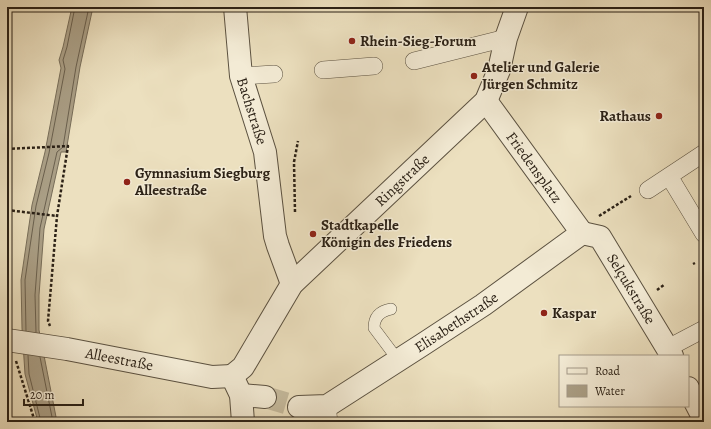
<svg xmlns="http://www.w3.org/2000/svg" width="711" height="429" font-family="Alegreya,serif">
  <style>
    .water { fill: #aa9f86; stroke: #776d59 }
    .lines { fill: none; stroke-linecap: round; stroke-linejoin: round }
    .shore { stroke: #6a604e; stroke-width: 1 }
    .minor-tunnel { stroke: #c5ba9d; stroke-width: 22; stroke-dasharray: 22 11; stroke-linecap: butt }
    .service-casing { stroke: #5b5140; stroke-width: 12 }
    .pedestrian-casing { stroke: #5b5140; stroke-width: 18 }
    .minor-casing { stroke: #5b5140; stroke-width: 24 }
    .path { stroke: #2b2116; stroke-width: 2.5; stroke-dasharray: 3 2; stroke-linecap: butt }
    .service { stroke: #f3ebd5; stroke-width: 11 }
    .pedestrian { stroke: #f3ebd5; stroke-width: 17 }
    .minor { stroke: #f3ebd5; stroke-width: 22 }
    .poi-dot { fill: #8f2418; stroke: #f3ebd5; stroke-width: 1.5 }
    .labels { text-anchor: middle; stroke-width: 3; stroke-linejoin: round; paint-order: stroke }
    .poi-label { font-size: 15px; font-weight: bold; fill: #2b2116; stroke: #f3ebd5; text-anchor: start }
    .street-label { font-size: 15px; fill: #2b2116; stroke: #f3ebd5 }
  </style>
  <rect width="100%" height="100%" fill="#ece0bf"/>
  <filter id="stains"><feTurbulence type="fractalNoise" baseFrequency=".005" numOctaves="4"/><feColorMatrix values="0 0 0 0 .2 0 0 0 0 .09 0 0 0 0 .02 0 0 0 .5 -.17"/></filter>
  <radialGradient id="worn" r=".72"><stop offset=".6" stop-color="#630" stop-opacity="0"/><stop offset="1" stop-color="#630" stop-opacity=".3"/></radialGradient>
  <path class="water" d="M 72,7 L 93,7 L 80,67 L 66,152 L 61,152 L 44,229 L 39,295 L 39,330 L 57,422 L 38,422 L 25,374 L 22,328 L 21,280 L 32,205 L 45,152 L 61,68 L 59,60 L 63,47 Z"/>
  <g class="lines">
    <path class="shore" d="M 26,331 L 25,280 L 36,206 L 49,153 L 65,69 L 63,60 L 67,47 L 75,7
      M 36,332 L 35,295 L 40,228 L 57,152 L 63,147 L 76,67 L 89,7
      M 28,355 L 29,374 L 41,422
      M 40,357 L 53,422"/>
    <path class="minor-tunnel" d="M 265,397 L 299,407"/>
    <defs>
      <path id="service" d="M 391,309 C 380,311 374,317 374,328 L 398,360"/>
      <path id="pedestrian" d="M 414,61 L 506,38
        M 323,70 L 374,66
        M 241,76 L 274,74
        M 669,176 L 704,234
        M 648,190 L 704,153
        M 668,348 L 704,329
        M 327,406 L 329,422"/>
      <g id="minor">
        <path id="s1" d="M 235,7 L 241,76 L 265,152 L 275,236 L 278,246 L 292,284"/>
        <path id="s2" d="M 486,101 L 582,233"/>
        <path id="s3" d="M 582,233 L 600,237 L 672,356"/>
        <path id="s4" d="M 7,340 L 67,349 L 212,377 L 232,376"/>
        <path id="s5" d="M 232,376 L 243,367 L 292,284 L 486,101 L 499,70 L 506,38 L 517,7"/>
        <path d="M 232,376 L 241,395 L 243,422"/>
        <path d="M 688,388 L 704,419"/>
        <path d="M 241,395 L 265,397"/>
        <path id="s6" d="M 299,407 L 327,406 L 422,345 L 483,305 L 582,233"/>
      </g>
    </defs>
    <use href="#service" class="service-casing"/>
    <use href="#pedestrian" class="pedestrian-casing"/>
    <use href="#minor" class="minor-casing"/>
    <path class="path" d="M 7,149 L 68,146 L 57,216 L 48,321 L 50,326
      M 7,210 L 57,216
      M 295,212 L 294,162 L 298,141
      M 599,216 L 631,196
      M 693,264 L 695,263
      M 657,290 L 664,285
      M 16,361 L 35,422"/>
    <use href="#service" class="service"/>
    <use href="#pedestrian" class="pedestrian"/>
    <use href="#minor" class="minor"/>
  </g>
  <g class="poi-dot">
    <circle cx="352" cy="41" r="4"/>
    <circle cx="474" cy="76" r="4"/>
    <circle cx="659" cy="116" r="4"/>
    <circle cx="127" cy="182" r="4"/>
    <circle cx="313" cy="234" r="4"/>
    <circle cx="544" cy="313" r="4"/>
  </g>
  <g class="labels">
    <g class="poi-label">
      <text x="360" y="46">Rhein-Sieg-Forum</text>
      <text x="482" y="72">Atelier und Galerie<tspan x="482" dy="17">Jürgen Schmitz</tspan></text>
      <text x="651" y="121" text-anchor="end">Rathaus</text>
      <text x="135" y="178">Gymnasium Siegburg<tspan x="135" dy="17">Alleestraße</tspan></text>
      <text x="321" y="230">Stadtkapelle<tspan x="321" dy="17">Königin des Friedens</tspan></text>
      <text x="552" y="318">Kaspar</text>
    </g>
    <g class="street-label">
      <text dy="5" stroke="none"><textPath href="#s1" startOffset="106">Bachstraße</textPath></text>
      <text dy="5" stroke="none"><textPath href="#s2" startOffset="82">Friedensplatz</textPath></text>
      <text dy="5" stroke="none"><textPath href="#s5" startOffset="262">Ringstraße</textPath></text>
      <text dy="5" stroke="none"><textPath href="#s3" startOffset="79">Selçukstraße</textPath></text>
      <text dy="5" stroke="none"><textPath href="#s6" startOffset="182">Elisabethstraße</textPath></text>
      <text dy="5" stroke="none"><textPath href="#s4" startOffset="114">Alleestraße</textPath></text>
    </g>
  </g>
  <rect width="711" height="429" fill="none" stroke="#ece0bf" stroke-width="24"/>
  <rect x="8" y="8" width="695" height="413" fill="none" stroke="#2b2116" stroke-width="2"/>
  <rect x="12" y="12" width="687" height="405" fill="none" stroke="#2b2116"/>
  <rect x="559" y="355" width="130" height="52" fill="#f3ebd5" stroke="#a39a89"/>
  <rect x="567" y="368" width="20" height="6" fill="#f3ebd5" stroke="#a39a89"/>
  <text x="595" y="375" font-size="12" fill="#2b2116">Road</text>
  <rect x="567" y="385" width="20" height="12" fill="#aa9f86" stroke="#a39a89"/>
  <text x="595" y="395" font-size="12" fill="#2b2116">Water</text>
  <path d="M24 399v6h59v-6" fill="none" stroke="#2b2116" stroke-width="2"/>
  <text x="30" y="399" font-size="12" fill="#2b2116" stroke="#f3ebd5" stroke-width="3" paint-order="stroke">20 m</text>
  <rect width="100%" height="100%" filter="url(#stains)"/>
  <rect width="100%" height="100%" fill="url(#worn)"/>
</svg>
